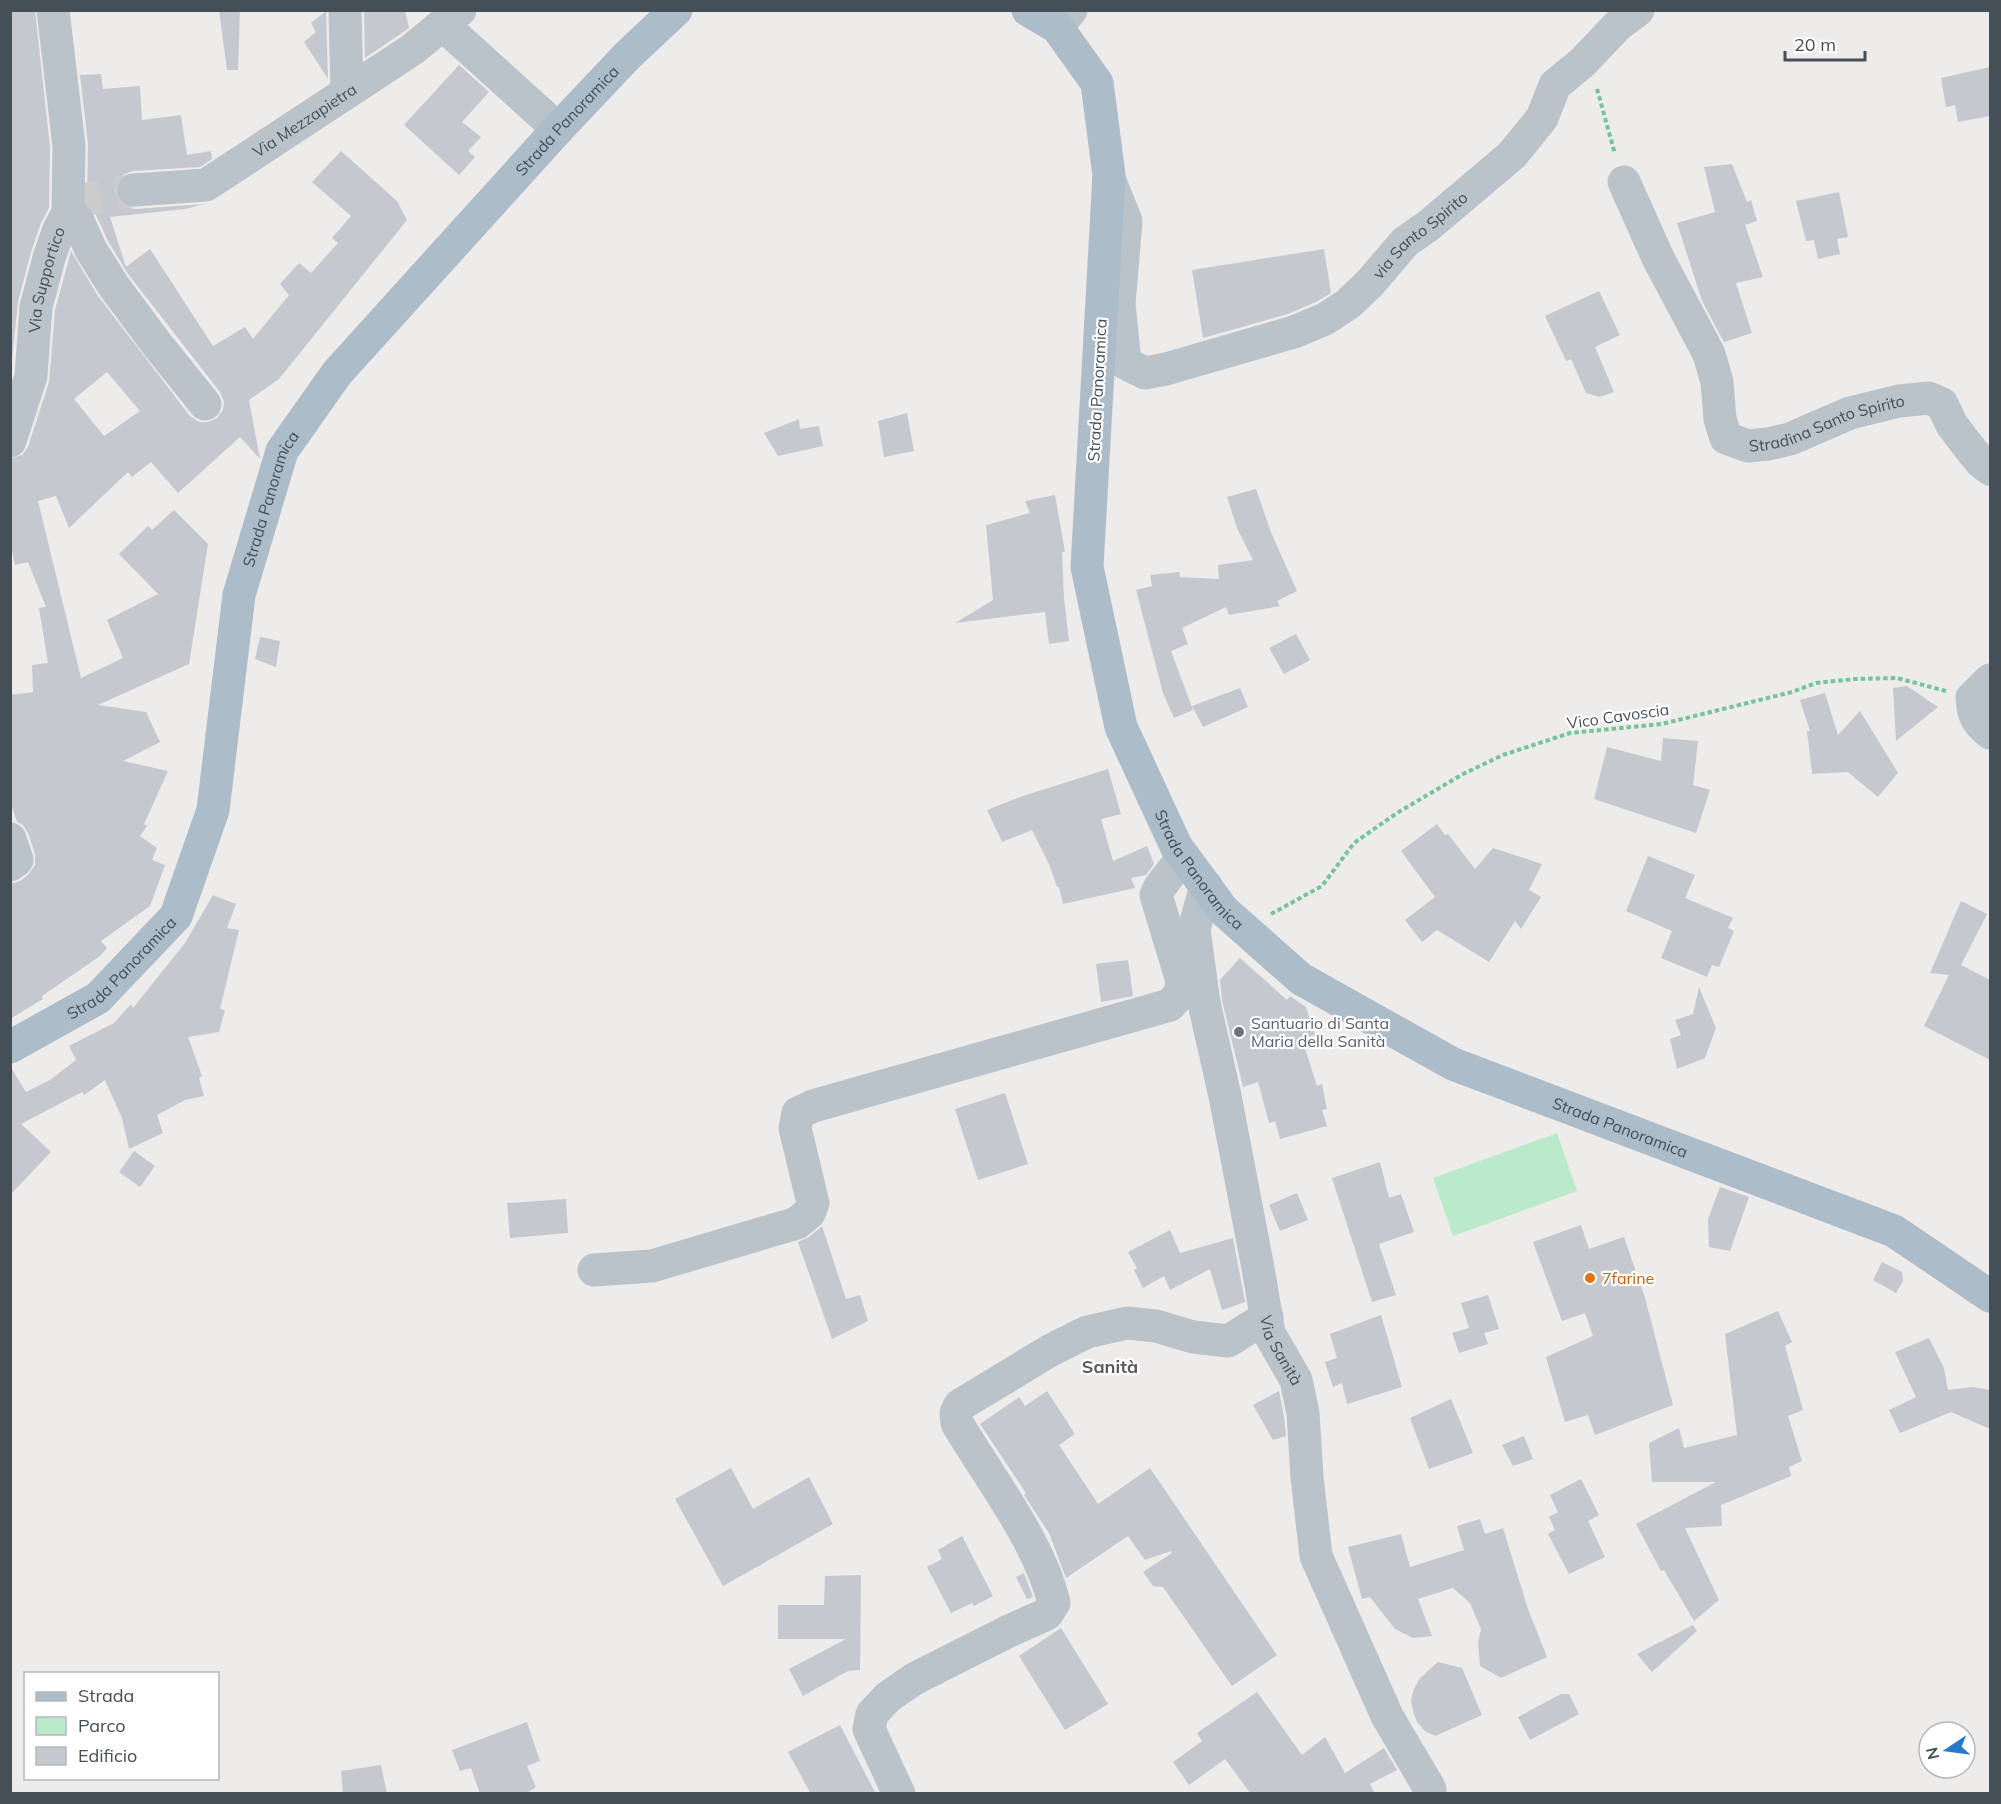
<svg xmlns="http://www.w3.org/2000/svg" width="2001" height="1804" font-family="Mulish,sans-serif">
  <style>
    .green { fill: #bbeaca }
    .building { fill: #c5c8ce; fill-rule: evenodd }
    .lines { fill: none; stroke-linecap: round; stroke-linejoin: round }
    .minor-tunnel { stroke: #cccccd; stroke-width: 33; stroke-dasharray: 33 16; stroke-linecap: butt }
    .path { stroke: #76c499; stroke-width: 4; stroke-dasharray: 4.5 3; stroke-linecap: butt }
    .minor { stroke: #bac3ca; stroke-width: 33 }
    .major { stroke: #acbcc9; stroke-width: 33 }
    .worship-dot { fill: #6b7280; stroke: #fff; stroke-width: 2 }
    .food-dot { fill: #e8710a; stroke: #fff; stroke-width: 2 }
    .labels { text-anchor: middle; stroke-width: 4.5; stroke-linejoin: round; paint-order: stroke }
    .street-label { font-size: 16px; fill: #454f57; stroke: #fff }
    .worship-label { font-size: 16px; fill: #5b616d; stroke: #fff; text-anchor: start }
    .food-label { font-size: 16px; fill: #c56008; stroke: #fff; text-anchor: start }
    .neighbourhood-label { font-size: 18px; font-weight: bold; fill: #585c5f; stroke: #fff }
  </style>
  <rect width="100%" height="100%" fill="#eeebeb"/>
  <path class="green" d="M 1557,1133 L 1577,1191 L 1453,1236 L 1433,1178 Z"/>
  <path class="building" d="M 10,10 L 35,10 L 50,147 L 49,208 L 41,223 L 31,252 L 18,302 L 10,378 Z
    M 219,10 L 240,10 L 238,70 L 227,70 Z
    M 364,10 L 405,10 L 409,28 L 365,58 Z
    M 326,11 L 328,79 L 304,42 L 316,32 L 311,23 Z
    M 459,65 L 489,92 L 462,122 L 481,137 L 468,151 L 475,157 L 459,175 L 404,125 Z
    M 1990,67 L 1990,116 L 1958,122 L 1955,105 L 1946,107 L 1941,78 Z
    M 101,74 L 103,89 L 140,86 L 142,120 L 181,115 L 187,155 L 211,151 L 212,159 L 200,167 L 133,171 L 124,174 L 117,181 L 115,191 L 119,201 L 125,207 L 135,209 L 205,204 L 185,209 L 110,217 L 126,267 L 150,249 L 213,346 L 245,327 L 253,339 L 289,295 L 280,284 L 299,263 L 311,273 L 338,243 L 332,238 L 351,216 L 312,182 L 341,151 L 397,201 L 407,220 L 279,379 L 249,400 L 260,459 L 240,437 L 178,493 L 151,462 L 132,477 L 128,472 L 69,528 L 56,496 L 38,501 L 81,678 L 123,658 L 107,620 L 158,594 L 119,554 L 148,526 L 152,530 L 174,510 L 208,544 L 189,664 L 98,705 L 146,712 L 160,742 L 123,761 L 168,771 L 144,824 L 147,826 L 140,836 L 157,848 L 152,860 L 165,865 L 150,906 L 101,941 L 107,948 L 100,956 L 42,996 L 43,999 L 10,1019 L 10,884 L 20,881 L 28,875 L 35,865 L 35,854 L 28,833 L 23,825 L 17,822 L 10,801 L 10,695 L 33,692 L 32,665 L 48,663 L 39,608 L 46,607 L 28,562 L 15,565 L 10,541 L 10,459 L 22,455 L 28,447 L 49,382 L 55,310 L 71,251 L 98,296 L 190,416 L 199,422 L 208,422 L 217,418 L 223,410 L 224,402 L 220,392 L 128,274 L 108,241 L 94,211 L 87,203 L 88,144 L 80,75 ZM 107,372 L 140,411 L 104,436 L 74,399 Z
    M 1732,164 L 1747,202 L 1751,200 L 1757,221 L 1745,225 L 1763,277 L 1736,283 L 1752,333 L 1724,342 L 1702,301 L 1677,223 L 1715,212 L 1704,167 Z
    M 1839,192 L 1848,237 L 1837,239 L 1840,254 L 1818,259 L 1814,240 L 1806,241 L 1796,201 Z
    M 1324,249 L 1331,293 L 1316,302 L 1288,314 L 1203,338 L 1192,270 Z
    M 1599,291 L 1620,335 L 1595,347 L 1614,392 L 1600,397 L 1586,393 L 1571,359 L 1566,361 L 1545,316 Z
    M 907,413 L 914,451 L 884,457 L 878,421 Z
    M 799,419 L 800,429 L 819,426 L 823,446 L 778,456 L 764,433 Z
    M 1256,489 L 1271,532 L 1297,591 L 1277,601 L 1280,606 L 1229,615 L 1226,607 L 1182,628 L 1188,644 L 1171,651 L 1193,710 L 1174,718 L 1163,693 L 1136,590 L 1152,586 L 1150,575 L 1179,572 L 1180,577 L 1219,579 L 1218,565 L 1253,560 L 1237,528 L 1227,497 Z
    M 1055,495 L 1065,552 L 1062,552 L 1064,598 L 1069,641 L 1049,644 L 1045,612 L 955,623 L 993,600 L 986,525 L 1030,513 L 1025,501 Z
    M 1296,634 L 1310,660 L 1284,674 L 1269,648 Z
    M 260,637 L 280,641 L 276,667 L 255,659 Z
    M 1907,686 L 1938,707 L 1896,741 L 1893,688 Z
    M 1240,688 L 1248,707 L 1203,727 L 1192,706 Z
    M 1825,693 L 1838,735 L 1860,711 L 1898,773 L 1878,797 L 1848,772 L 1812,774 L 1807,731 L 1810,731 L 1800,700 Z
    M 1663,738 L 1698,741 L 1693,785 L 1710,790 L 1696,833 L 1594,799 L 1607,747 L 1661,761 Z
    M 1108,769 L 1121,814 L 1101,819 L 1113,861 L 1147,846 L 1154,864 L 1146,875 L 1131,878 L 1135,888 L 1063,904 L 1059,887 L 1057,887 L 1049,864 L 1032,830 L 1002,842 L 987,810 L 1020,797 Z
    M 1437,824 L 1445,835 L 1448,834 L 1475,869 L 1493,848 L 1542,864 L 1529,890 L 1541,897 L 1521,929 L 1515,921 L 1489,962 L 1437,930 L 1422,942 L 1405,920 L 1435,897 L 1401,851 Z
    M 1648,856 L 1695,875 L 1685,898 L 1733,918 L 1728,928 L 1734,931 L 1719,967 L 1712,965 L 1707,977 L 1661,958 L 1672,931 L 1626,911 Z
    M 213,895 L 236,904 L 227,928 L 239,930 L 220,1009 L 225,1010 L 219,1032 L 188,1037 L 202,1076 L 199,1078 L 204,1096 L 185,1100 L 157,1115 L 163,1133 L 129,1149 L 122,1118 L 105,1080 L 84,1095 L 82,1092 L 21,1124 L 51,1152 L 10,1195 L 10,1066 L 26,1092 L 50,1080 L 76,1060 L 69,1046 L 114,1023 L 131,1004 L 133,1008 L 185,943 Z
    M 1961,901 L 1987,914 L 1961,965 L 1990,980 L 1990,1060 L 1924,1026 L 1949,975 L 1930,973 Z
    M 1240,958 L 1287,1000 L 1290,996 L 1306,1007 L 1315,1035 L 1302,1039 L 1317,1086 L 1322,1084 L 1327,1109 L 1322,1110 L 1327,1126 L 1280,1139 L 1275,1121 L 1269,1123 L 1258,1082 L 1243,1087 L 1222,1000 L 1220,980 Z
    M 1128,960 L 1133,996 L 1101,1002 L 1096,964 Z
    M 1699,987 L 1716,1028 L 1705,1058 L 1677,1069 L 1670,1039 L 1681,1035 L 1675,1020 L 1693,1014 Z
    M 1005,1093 L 1028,1164 L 978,1180 L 955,1109 Z
    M 134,1151 L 155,1166 L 140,1187 L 119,1172 Z
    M 1380,1162 L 1389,1198 L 1401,1194 L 1414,1232 L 1379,1244 L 1396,1295 L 1372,1302 L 1332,1178 Z
    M 1720,1187 L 1749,1197 L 1730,1251 L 1709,1247 L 1708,1219 Z
    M 1297,1193 L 1308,1220 L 1280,1231 L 1269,1205 Z
    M 566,1199 L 568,1233 L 510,1238 L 507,1203 Z
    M 1581,1225 L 1589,1249 L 1624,1237 L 1645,1298 L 1673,1405 L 1595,1435 L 1588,1415 L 1565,1422 L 1546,1357 L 1593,1336 L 1585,1313 L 1562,1321 L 1533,1242 Z
    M 822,1226 L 846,1299 L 860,1295 L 868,1321 L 832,1339 L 798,1242 L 809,1237 Z
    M 1170,1230 L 1180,1253 L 1233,1238 L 1245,1302 L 1222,1310 L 1210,1269 L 1170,1290 L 1164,1276 L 1143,1288 L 1134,1270 L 1137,1268 L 1128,1252 Z
    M 1882,1262 L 1902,1272 L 1903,1281 L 1896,1293 L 1873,1280 Z
    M 1488,1295 L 1499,1329 L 1484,1333 L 1488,1344 L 1459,1353 L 1452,1333 L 1469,1328 L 1461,1303 Z
    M 1778,1311 L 1792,1342 L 1785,1346 L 1803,1410 L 1788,1416 L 1802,1461 L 1789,1467 L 1791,1476 L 1721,1505 L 1722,1526 L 1685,1528 L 1719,1600 L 1694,1621 L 1664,1570 L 1661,1571 L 1636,1524 L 1716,1482 L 1652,1482 L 1649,1443 L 1679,1428 L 1684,1448 L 1737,1435 L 1725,1334 Z
    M 1381,1315 L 1402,1387 L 1347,1404 L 1342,1383 L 1333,1387 L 1325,1362 L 1337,1358 L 1330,1334 Z
    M 1929,1338 L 1944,1368 L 1948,1390 L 1973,1387 L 1990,1390 L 1990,1429 L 1951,1412 L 1900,1433 L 1889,1410 L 1916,1397 L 1895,1352 Z
    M 1047,1391 L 1075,1434 L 1059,1445 L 1098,1504 L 1150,1468 L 1277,1655 L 1232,1686 L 1163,1587 L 1153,1586 L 1143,1572 L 1172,1553 L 1171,1551 L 1145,1560 L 1128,1536 L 1066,1578 L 1049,1533 L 1024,1495 L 1026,1493 L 980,1424 L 1019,1397 L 1025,1406 Z
    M 1279,1391 L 1284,1416 L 1286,1436 L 1273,1440 L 1253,1405 Z
    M 1451,1399 L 1473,1453 L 1429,1469 L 1410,1418 Z
    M 1524,1436 L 1533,1459 L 1513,1466 L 1502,1445 Z
    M 731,1468 L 753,1509 L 809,1477 L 833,1524 L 723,1586 L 675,1499 Z
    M 1581,1479 L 1599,1515 L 1588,1521 L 1605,1557 L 1569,1574 L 1548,1534 L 1555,1530 L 1549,1517 L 1558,1512 L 1550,1495 Z
    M 1480,1519 L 1485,1534 L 1503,1528 L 1528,1609 L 1547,1657 L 1501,1678 L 1480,1666 L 1478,1642 L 1481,1629 L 1470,1603 L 1453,1588 L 1418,1599 L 1432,1636 L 1413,1638 L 1395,1629 L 1370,1597 L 1362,1599 L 1348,1547 L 1401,1534 L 1410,1567 L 1464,1550 L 1457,1526 Z
    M 962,1536 L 993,1596 L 974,1606 L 972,1603 L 951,1613 L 927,1567 L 942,1559 L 938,1550 Z
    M 1024,1573 L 1033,1597 L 1027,1599 L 1016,1577 Z
    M 861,1575 L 860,1670 L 848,1671 L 803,1696 L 789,1669 L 846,1639 L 778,1639 L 778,1605 L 824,1605 L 825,1576 Z
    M 1693,1625 L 1697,1631 L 1652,1672 L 1637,1654 Z
    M 1061,1628 L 1108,1704 L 1065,1730 L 1019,1656 Z
    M 1438,1662 L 1462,1668 L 1482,1715 L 1435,1736 L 1425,1731 L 1417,1722 L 1413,1711 L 1411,1700 L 1414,1689 L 1420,1678 Z
    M 1257,1692 L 1302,1755 L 1325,1737 L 1345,1773 L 1384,1748 L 1397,1770 L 1370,1784 L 1375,1794 L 1251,1794 L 1225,1759 L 1189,1785 L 1173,1762 L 1202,1741 L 1197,1733 Z
    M 1561,1694 L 1569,1694 L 1579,1714 L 1530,1740 L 1518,1717 Z
    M 527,1722 L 540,1761 L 527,1766 L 536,1787 L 525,1794 L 480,1794 L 471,1768 L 460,1771 L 452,1750 Z
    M 840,1725 L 876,1794 L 811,1794 L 788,1752 Z
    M 381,1765 L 387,1794 L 343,1794 L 341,1771 Z"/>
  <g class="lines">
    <path class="minor-tunnel" d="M 68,203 L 134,190"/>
    <path class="path" d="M 1597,89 L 1615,154
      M 1271,914 L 1322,886 L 1354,843 L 1397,813 L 1463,774 L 1503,755 L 1570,733 L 1662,724 L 1792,692 L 1816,683 L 1854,679 L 1897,678 L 1946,691"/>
    <g class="minor">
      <path d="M 345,10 L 347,92"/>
      <path d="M 443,25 L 558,129"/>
      <path d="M 1057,27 L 1071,10"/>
      <path id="s1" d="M 1109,179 L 1126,221 L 1119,304 L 1125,363 L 1145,373 L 1166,369 L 1294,332 L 1325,319 L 1348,304 L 1370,283 L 1405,242 L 1428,226 L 1512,155 L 1542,118 L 1555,85 L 1583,62 L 1618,25 L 1638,10"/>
      <path id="s2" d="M 1624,182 L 1658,258 L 1709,354 L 1717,382 L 1720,419 L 1726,438 L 1748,446 L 1768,444 L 1790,439 L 1850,413 L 1899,401 L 1929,398 L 1942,404 L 1952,425 L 1968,446 L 1981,462 L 1990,469"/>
      <path id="s3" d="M 134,190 L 206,185 L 413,49 L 460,10"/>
      <path d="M 68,213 L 77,219 L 91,250 L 113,285 L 156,343 L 205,404"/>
      <path id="s4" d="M 10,441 L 31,376 L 36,307 L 49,258 L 59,229 L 68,213 L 69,146 L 53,10"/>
      <path d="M 1990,680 L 1972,698 C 1973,716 1977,722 1990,733"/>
      <path d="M 10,839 L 17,860 L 10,865"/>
      <path id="s5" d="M 1206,886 L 1194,929 L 1204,1003 L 1225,1096 L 1258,1268 L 1269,1333 L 1296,1380 L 1303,1413 L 1307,1477 L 1316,1556 L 1387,1716 L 1430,1789 L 1430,1794"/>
      <path d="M 594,1270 L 652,1266 L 797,1223 L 809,1213 L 813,1203 L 795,1128 L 798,1113 L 813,1106 L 1170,1005 L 1180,994 L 1182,981 L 1156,895 L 1160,887 L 1183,857"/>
      <path d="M 899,1794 L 869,1729 L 872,1714 L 888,1697 L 914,1679 L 1009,1631 L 1047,1614 L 1054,1603 C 1039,1541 990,1479 957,1423 L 956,1413 L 960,1405 L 1051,1350 L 1087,1332 L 1127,1323 L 1156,1326 L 1193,1337 L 1228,1341 L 1267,1317"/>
    </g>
    <g class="major">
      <path id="s6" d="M 1028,10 L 1057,27 L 1097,83 L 1109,175 L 1087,567 L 1121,727 L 1176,846 L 1223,910 L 1301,979 L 1453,1064 L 1894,1231 L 1990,1296"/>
      <path id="s7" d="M 10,1047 L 98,998 L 176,916 L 213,810 L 239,595 L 282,451 L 337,373 L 558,129 L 628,55 L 676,10"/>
    </g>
  </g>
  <circle class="worship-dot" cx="1239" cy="1032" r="6"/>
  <circle class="food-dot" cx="1590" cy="1278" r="6"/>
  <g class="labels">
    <g class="street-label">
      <text dy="6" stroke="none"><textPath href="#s3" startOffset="190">Via Mezzapietra</textPath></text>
      <text dy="6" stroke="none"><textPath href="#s7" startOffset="1130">Strada Panoramica</textPath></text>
      <text dy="6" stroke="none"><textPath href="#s1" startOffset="526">via Santo Spirito</textPath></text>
      <text dy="6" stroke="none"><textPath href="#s4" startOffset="166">Via Supportico</textPath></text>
      <text transform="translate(1097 390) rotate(-87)" y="6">Strada Panoramica</text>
      <text dy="6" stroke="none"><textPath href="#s2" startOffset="384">Stradina Santo Spirito</textPath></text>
      <text dy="6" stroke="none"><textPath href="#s7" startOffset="644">Strada Panoramica</textPath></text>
      <text transform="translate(1618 716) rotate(-8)" y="6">Vico Cavoscia</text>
      <text dy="6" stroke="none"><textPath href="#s6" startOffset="915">Strada Panoramica</textPath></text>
      <text dy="6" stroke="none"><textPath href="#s7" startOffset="138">Strada Panoramica</textPath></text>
      <text dy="6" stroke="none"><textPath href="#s6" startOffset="1419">Strada Panoramica</textPath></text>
      <text dy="6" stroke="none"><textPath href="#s5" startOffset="476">Via Sanità</textPath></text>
    </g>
    <g class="worship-label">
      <text x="1251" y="1029">Santuario di Santa<tspan x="1251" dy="18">Maria della Sanità</tspan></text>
    </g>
    <g class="food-label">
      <text x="1602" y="1284">7farine</text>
    </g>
    <g class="neighbourhood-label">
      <text x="1110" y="1373">Sanità</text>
    </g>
  </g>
  <rect width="2001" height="1804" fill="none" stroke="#454f57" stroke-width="24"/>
  <rect x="24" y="1672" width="195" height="108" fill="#ffffff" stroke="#b5b9bc" stroke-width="1.5"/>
  <rect x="36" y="1692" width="30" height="9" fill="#acbcc9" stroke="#b5b9bc" stroke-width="1.5"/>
  <text x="78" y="1702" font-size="18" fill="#454f57">Strada</text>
  <rect x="36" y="1717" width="30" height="18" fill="#bbeaca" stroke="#b5b9bc" stroke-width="1.5"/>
  <text x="78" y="1732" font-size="18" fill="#454f57">Parco</text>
  <rect x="36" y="1747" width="30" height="18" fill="#c5c8ce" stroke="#b5b9bc" stroke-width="1.5"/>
  <text x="78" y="1762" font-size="18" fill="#454f57">Edificio</text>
  <g transform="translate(1947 1750) rotate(257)"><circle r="28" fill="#ffffff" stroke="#b5b9bc" stroke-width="1.5"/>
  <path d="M0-4.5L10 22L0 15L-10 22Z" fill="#267acc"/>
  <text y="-9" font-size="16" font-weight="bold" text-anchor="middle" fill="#454f57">N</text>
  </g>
  <path d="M1785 51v9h80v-9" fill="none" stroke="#454f57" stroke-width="3"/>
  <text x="1794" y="51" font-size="18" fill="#454f57" stroke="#ffffff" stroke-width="4.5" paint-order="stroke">20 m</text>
</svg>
